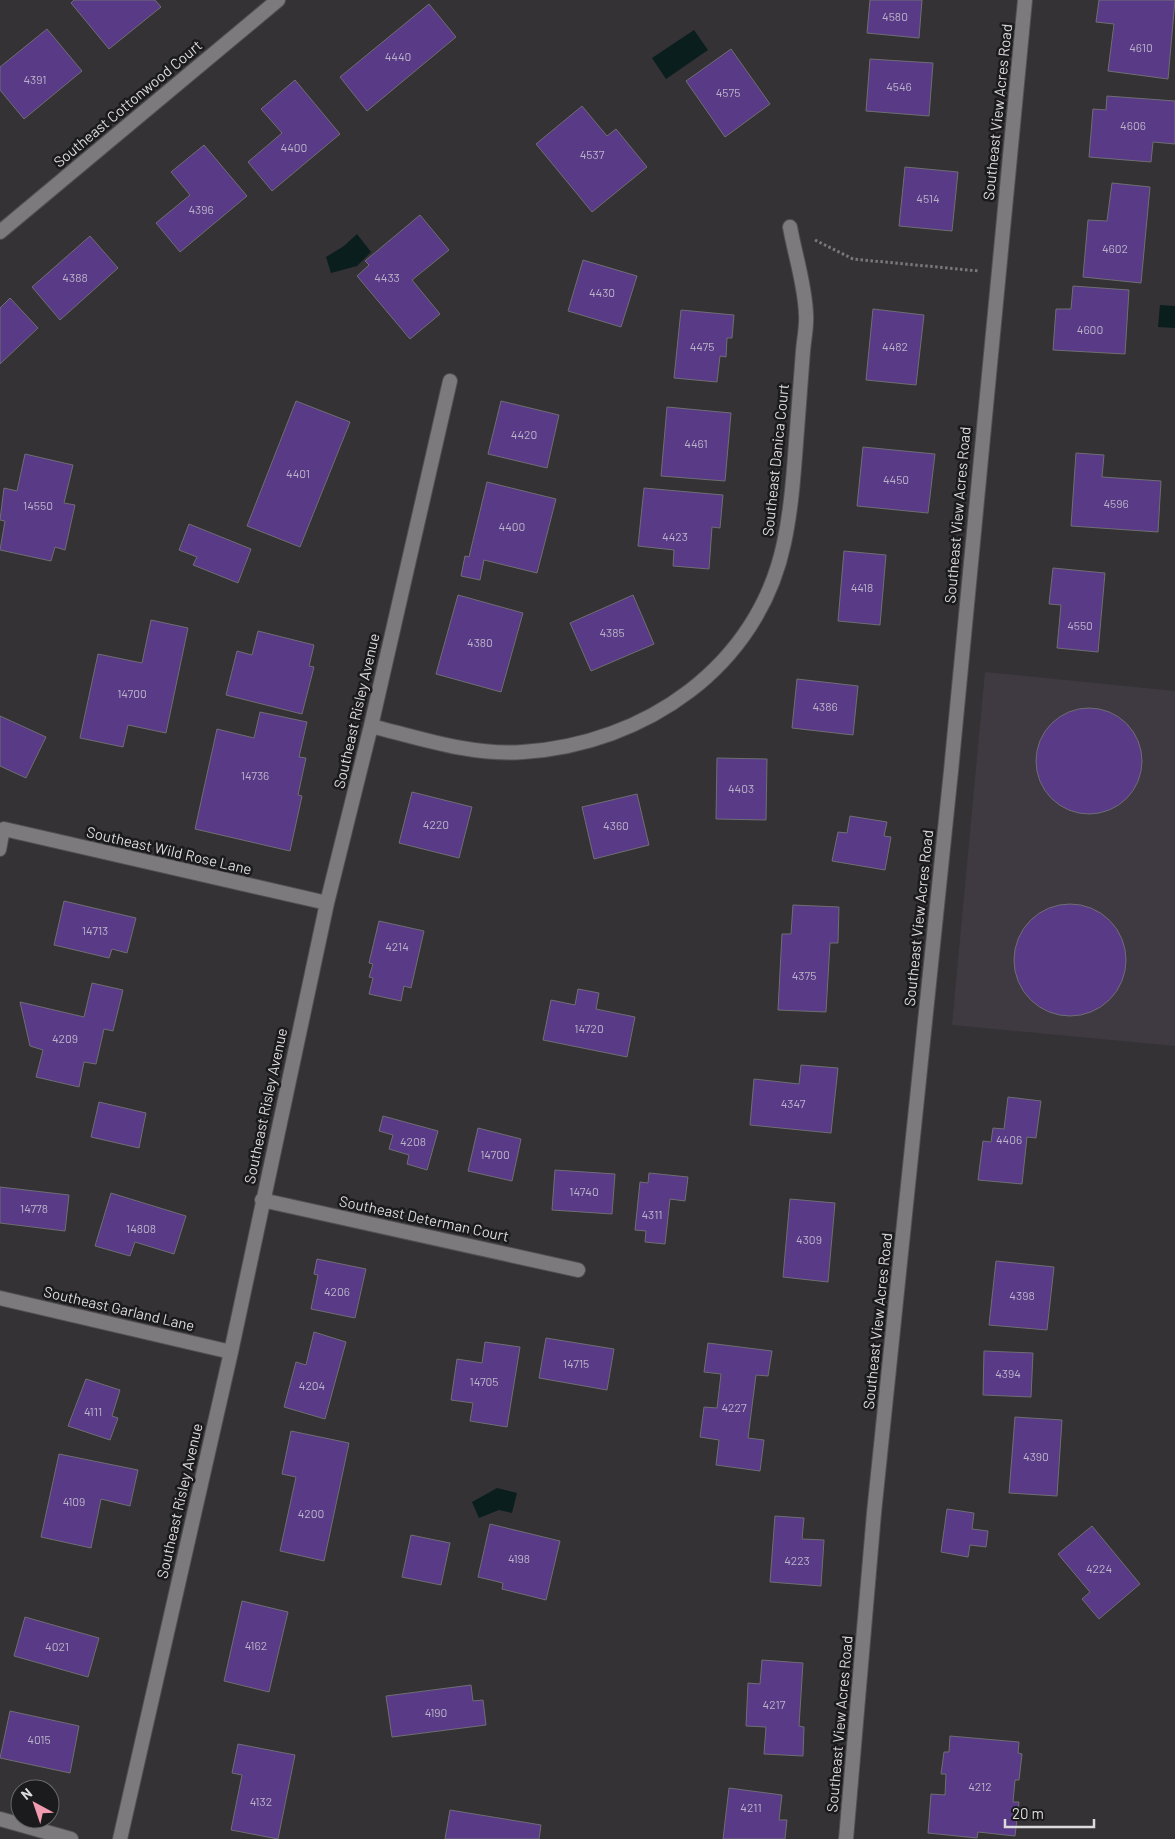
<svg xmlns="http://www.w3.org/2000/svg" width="1175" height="1839" font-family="Barlow,sans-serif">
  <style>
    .built { fill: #3f3941 }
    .water { fill: #0b1e1e }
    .building { fill: #583a87; stroke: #6f6e72 }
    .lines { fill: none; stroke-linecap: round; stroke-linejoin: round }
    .service-casing { stroke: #525052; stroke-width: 14 }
    .minor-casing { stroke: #525052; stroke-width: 16 }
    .path { stroke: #787779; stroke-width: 3; stroke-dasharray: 2.5 2.5; stroke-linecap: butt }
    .service { stroke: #7d7a7e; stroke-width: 12 }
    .minor { stroke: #7d7a7e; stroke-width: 14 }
    .labels { text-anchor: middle; stroke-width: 5; stroke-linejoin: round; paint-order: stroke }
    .number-label { font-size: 12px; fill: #bbb3c7 }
    .street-label { font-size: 15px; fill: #dcdbdc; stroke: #1b1a1c }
  </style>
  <rect width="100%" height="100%" fill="#343235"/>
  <path class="built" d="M 985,672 L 1175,691 L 1175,1046 L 952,1025 Z"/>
  <path class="water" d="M 694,30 L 708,50 L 666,79 L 652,58 Z
    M 357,234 L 371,252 L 357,266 L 331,273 L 326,257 L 344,246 Z
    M 1160,305 L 1175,306 L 1175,328 L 1158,327 Z
    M 497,1488 L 517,1493 L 512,1513 L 499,1510 L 479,1518 L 472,1502 Z"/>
  <path class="building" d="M 74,0 L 155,0 L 161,7 L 109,49 L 71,3 Z
    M 870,0 L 922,0 L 919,38 L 867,33 Z
    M 1099,0 L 1175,0 L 1168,79 L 1108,71 L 1114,24 L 1096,22 Z
    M 429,4 L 456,37 L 367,111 L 340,77 Z
    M 47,29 L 82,71 L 24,119 L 0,90 L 0,67 Z
    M 731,49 L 770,104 L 725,137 L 686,81 Z
    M 870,59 L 933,63 L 929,116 L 866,111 Z
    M 295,80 L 340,134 L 272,191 L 248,162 L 282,133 L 261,109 Z
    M 1107,96 L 1175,101 L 1175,144 L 1153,142 L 1151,162 L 1089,157 L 1093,109 L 1106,110 Z
    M 582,106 L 607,136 L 616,129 L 647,167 L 592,212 L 536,144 Z
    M 204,145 L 247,196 L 180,252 L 156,223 L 190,195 L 171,172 Z
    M 905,167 L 958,172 L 952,231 L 899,226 Z
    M 1112,183 L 1150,187 L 1141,283 L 1083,277 L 1088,220 L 1107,221 Z
    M 420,215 L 449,250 L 412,280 L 440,314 L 410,339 L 357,276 L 369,265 L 365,261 Z
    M 90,236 L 118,268 L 60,320 L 32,287 Z
    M 583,260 L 637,276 L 621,327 L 568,311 Z
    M 1073,286 L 1129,290 L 1125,354 L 1053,350 L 1056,309 L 1071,309 Z
    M 10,298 L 38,328 L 0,364 L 0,308 Z
    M 873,309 L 924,315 L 916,385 L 866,380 Z
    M 681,310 L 734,315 L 732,338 L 727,338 L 726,357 L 720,356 L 717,382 L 674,378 Z
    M 296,401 L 350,422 L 300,547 L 247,526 Z
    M 501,401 L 559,415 L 547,468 L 488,454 Z
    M 667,407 L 731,413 L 725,481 L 661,476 Z
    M 863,447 L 935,454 L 928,513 L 857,506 Z
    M 1076,453 L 1104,455 L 1102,477 L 1161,481 L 1158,532 L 1071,526 Z
    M 25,454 L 73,465 L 64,503 L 75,505 L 65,550 L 55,547 L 51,561 L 0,550 L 5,521 L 0,520 L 4,488 L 17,491 Z
    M 487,482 L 556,499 L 537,573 L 484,560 L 480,580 L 461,576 L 465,556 L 469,557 Z
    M 644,488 L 723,495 L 720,528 L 712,527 L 709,569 L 673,566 L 674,550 L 638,546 Z
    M 189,524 L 251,549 L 238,583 L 193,565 L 197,557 L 179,550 Z
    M 844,551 L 886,555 L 880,625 L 838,621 Z
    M 1053,568 L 1105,573 L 1098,652 L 1057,648 L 1061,605 L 1049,604 Z
    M 458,595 L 523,613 L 501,692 L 436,674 Z
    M 633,595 L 654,644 L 591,671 L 570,623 Z
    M 151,620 L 188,628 L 166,733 L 128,725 L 123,747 L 80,738 L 98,654 L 142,663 Z
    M 258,631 L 314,645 L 309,666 L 314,667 L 302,714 L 226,695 L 237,651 L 252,655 Z
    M 797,679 L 858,686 L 853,735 L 792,728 Z
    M1036 761a53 53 0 1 1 106 0a53 53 0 1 1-106 0Z
    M 260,712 L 307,722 L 299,757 L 306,758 L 298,795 L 302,796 L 290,851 L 195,829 L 217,729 L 254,738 Z
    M 0,716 L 46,737 L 26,778 L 0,766 Z
    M 717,758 L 767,759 L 766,820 L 716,819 Z
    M 412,792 L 472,807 L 459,858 L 399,843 Z
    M 637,794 L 649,845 L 594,859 L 582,807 Z
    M 850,816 L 887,822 L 884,836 L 891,837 L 885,870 L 832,861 L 838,832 L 847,833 Z
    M 64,901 L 136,918 L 127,953 L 112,949 L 109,958 L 54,945 Z
    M1014 960a56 56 0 1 1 112 0a56 56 0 1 1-112 0Z
    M 793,905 L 839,907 L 838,943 L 830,943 L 826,1012 L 778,1010 L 782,934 L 791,934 Z
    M 379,921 L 424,931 L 411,988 L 404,986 L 401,1001 L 369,994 L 373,978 L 369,977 L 373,964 L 369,963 Z
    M 92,983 L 123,990 L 113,1031 L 104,1029 L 96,1064 L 84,1062 L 79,1087 L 36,1077 L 43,1050 L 30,1046 L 20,1002 L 84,1017 Z
    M 578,989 L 599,993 L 596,1009 L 635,1017 L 627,1057 L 543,1040 L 551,1000 L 575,1005 Z
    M 801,1065 L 838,1068 L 831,1133 L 750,1125 L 754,1079 L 799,1084 Z
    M 1008,1097 L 1041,1101 L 1036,1138 L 1027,1137 L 1022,1184 L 978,1180 L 983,1141 L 991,1142 L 993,1128 L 1004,1129 Z
    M 99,1102 L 146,1113 L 139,1148 L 91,1137 Z
    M 383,1116 L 438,1131 L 427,1170 L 407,1164 L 409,1155 L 389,1149 L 393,1135 L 379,1131 Z
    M 478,1128 L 521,1139 L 512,1181 L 468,1171 Z
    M 555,1170 L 615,1174 L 612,1214 L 552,1210 Z
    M 649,1173 L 688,1177 L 685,1201 L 670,1199 L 665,1244 L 645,1242 L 646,1231 L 635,1230 L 640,1182 L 648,1183 Z
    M 0,1187 L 69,1195 L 65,1231 L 0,1223 Z
    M 111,1193 L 186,1216 L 174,1254 L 135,1242 L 130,1256 L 95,1246 Z
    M 790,1199 L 835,1203 L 828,1282 L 783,1277 Z
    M 317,1259 L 366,1269 L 355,1318 L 311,1309 L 318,1275 L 314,1274 Z
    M 996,1261 L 1054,1267 L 1047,1330 L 989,1325 Z
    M 314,1332 L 346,1342 L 325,1419 L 284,1407 L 296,1362 L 306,1365 Z
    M 546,1338 L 614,1349 L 607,1390 L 539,1378 Z
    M 485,1342 L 520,1347 L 507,1427 L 470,1421 L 473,1403 L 451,1400 L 457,1359 L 482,1363 Z
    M 708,1343 L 772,1351 L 768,1376 L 756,1375 L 748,1438 L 764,1440 L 760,1471 L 716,1465 L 719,1440 L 700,1437 L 704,1407 L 717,1408 L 721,1374 L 704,1372 Z
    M 984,1351 L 1033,1353 L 1031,1397 L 983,1395 Z
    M 86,1379 L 120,1390 L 112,1416 L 118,1418 L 110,1440 L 68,1426 Z
    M 1015,1417 L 1062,1420 L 1057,1496 L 1009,1493 Z
    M 291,1431 L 349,1443 L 324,1561 L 280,1551 L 296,1477 L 282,1474 Z
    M 59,1454 L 138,1470 L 130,1506 L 101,1499 L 91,1548 L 41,1537 Z
    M 947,1509 L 974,1513 L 972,1529 L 988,1531 L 986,1547 L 970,1545 L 968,1557 L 941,1552 Z
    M 775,1516 L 804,1518 L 802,1539 L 824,1540 L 821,1586 L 770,1582 Z
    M 490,1524 L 560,1541 L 546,1600 L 502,1589 L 503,1583 L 478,1577 Z
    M 1092,1526 L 1140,1584 L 1099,1619 L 1082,1599 L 1090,1592 L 1058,1554 Z
    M 411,1535 L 450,1543 L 441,1585 L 402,1577 Z
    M 242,1601 L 288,1612 L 269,1692 L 224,1681 Z
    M 25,1617 L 99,1638 L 88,1677 L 14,1656 Z
    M 762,1660 L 803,1663 L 799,1726 L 804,1727 L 803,1756 L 764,1754 L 766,1727 L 746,1726 L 748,1683 L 760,1684 Z
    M 471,1685 L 473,1701 L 483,1700 L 486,1725 L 392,1737 L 386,1696 Z
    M 10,1711 L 79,1726 L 70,1773 L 0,1758 Z
    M 950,1736 L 1019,1742 L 1018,1753 L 1022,1754 L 1019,1780 L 1015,1780 L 1013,1802 L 1019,1802 L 1015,1836 L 978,1832 L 977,1838 L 928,1833 L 931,1794 L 945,1795 L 946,1774 L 941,1774 L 944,1752 L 949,1752 Z
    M 238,1744 L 295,1755 L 278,1839 L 231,1830 L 242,1775 L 232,1773 Z
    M 729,1788 L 782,1795 L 779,1820 L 787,1820 L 785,1839 L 723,1839 Z
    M 450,1810 L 541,1825 L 539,1839 L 445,1839 Z"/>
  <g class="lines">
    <defs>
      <path id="service" d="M 0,850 L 4,829"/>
      <path id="minor" d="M 0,232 L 278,0
        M 371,726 C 419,738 472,756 523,752 C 645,744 758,667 784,543 C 792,506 794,468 797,430 C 799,404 801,378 803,351 C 804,339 807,326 806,314 C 805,285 795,255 790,227
        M 4,829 L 327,903
        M 262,1200 L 578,1270
        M 0,1298 L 231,1352
        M 0,1819 L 71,1839
        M 120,1839 L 231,1352 L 327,903 L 371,726 L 450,381
        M 846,1839 L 874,1513 L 951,771 L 1025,0"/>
    </defs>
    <use href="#service" class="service-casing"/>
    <use href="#minor" class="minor-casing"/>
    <path class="path" d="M 815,240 L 853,259 L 979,271"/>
    <use href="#service" class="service"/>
    <use href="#minor" class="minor"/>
  </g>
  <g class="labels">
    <g class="number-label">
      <text x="895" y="21">4580</text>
      <text x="1141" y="52">4610</text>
      <text x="398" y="61">4440</text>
      <text x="35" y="84">4391</text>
      <text x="899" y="91">4546</text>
      <text x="728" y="97">4575</text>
      <text x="1133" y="130">4606</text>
      <text x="294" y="152">4400</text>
      <text x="592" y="159">4537</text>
      <text x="928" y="203">4514</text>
      <text x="201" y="214">4396</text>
      <text x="1115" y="253">4602</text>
      <text x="75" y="282">4388</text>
      <text x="387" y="282">4433</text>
      <text x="602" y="297">4430</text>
      <text x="1090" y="334">4600</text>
      <text x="702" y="351">4475</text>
      <text x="895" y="351">4482</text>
      <text x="524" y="439">4420</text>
      <text x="696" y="448">4461</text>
      <text x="298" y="478">4401</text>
      <text x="896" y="484">4450</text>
      <text x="1116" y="508">4596</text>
      <text x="38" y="510">14550</text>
      <text x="512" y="531">4400</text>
      <text x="675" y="541">4423</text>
      <text x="862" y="592">4418</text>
      <text x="1080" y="630">4550</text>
      <text x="612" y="637">4385</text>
      <text x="480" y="647">4380</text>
      <text x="132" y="698">14700</text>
      <text x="825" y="711">4386</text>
      <text x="255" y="780">14736</text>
      <text x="741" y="793">4403</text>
      <text x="436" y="829">4220</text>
      <text x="616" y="830">4360</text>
      <text x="95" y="935">14713</text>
      <text x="397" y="951">4214</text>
      <text x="804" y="980">4375</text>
      <text x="589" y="1033">14720</text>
      <text x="65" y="1043">4209</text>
      <text x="793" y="1108">4347</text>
      <text x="1009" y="1144">4406</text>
      <text x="413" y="1146">4208</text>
      <text x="495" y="1159">14700</text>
      <text x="584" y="1196">14740</text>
      <text x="34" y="1213">14778</text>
      <text x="652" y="1219">4311</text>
      <text x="141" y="1233">14808</text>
      <text x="809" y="1244">4309</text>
      <text x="337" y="1296">4206</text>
      <text x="1022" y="1300">4398</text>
      <text x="576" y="1368">14715</text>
      <text x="1008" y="1378">4394</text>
      <text x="484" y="1386">14705</text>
      <text x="312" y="1390">4204</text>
      <text x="734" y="1412">4227</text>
      <text x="93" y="1416">4111</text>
      <text x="1036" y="1461">4390</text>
      <text x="74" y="1506">4109</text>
      <text x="311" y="1518">4200</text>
      <text x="519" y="1563">4198</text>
      <text x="797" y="1565">4223</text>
      <text x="1099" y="1573">4224</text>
      <text x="256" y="1650">4162</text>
      <text x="57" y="1651">4021</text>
      <text x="774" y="1709">4217</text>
      <text x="436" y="1717">4190</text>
      <text x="39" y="1744">4015</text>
      <text x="980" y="1791">4212</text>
      <text x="261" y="1806">4132</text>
      <text x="751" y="1812">4211</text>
    </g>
    <g class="street-label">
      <text transform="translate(128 104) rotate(-40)" y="5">Southeast Cottonwood Court</text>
      <text transform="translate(998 112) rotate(-84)" y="5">Southeast View Acres Road</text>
      <text transform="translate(776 460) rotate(-84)" y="5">Southeast Danica Court</text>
      <text transform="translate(958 515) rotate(-85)" y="5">Southeast View Acres Road</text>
      <text transform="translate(357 711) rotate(-77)" y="5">Southeast Risley Avenue</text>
      <text transform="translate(169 851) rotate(13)" y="5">Southeast Wild Rose Lane</text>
      <text transform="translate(919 918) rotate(-84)" y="5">Southeast View Acres Road</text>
      <text transform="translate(266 1106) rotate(-78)" y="5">Southeast Risley Avenue</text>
      <text transform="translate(424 1219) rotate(12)" y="5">Southeast Determan Court</text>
      <text transform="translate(119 1309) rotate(13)" y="5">Southeast Garland Lane</text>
      <text transform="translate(878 1321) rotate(-84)" y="5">Southeast View Acres Road</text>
      <text transform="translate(180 1501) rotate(-77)" y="5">Southeast Risley Avenue</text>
      <text transform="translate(840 1724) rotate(-85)" y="5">Southeast View Acres Road</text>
    </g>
  </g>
  <g transform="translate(35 1804) rotate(320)"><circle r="24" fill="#1b1a1c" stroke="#686769"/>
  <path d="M0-4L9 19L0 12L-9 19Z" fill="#f29ab0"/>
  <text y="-8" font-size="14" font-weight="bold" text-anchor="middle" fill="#dcdbdc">N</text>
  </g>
  <path d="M1005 1819v8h89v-8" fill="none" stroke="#dcdbdc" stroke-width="2.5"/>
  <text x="1012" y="1819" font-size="15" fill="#dcdbdc" stroke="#1b1a1c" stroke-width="4" paint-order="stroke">20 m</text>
</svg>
